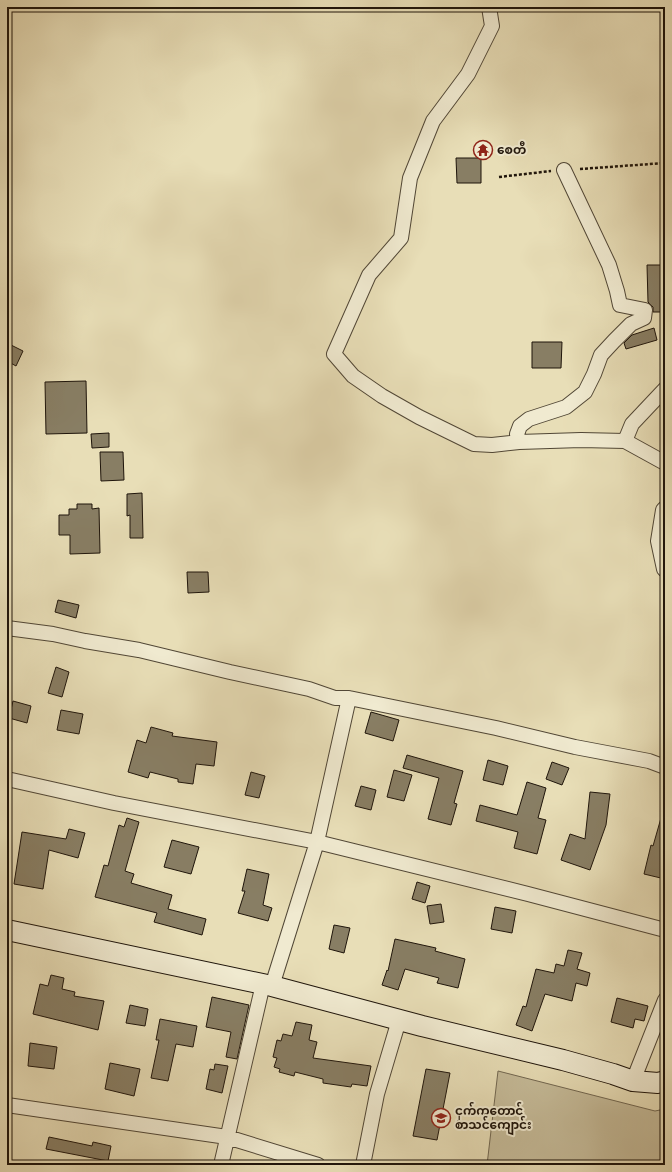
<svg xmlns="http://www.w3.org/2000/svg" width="672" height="1172" font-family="Vollkorn,'Noto Sans Myanmar',serif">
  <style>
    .green { fill: #c6bc9a; stroke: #726852 }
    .building { fill: #887e64; stroke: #1f150b }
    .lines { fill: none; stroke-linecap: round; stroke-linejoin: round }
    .minor-casing { stroke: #514736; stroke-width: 16 }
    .secondary-casing { stroke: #1f150b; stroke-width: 22 }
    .path { stroke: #1f150b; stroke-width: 2.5; stroke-dasharray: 3 2; stroke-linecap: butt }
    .minor { stroke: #f0ead0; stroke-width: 14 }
    .secondary { stroke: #f0ead0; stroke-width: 20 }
    .labels { text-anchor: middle; stroke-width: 4; stroke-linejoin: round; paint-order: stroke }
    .poi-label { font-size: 12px; font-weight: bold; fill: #1f150b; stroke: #f0ead0; text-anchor: start }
  </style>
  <rect width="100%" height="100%" fill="#e8deb7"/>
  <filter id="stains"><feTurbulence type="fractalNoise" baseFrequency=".005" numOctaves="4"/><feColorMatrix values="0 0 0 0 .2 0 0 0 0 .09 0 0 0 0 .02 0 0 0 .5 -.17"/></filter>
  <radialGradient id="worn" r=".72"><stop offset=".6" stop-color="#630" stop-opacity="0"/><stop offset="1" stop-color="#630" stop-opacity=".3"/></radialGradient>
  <path class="green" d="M 498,1071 L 655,1111 L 665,1109 L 665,1165 L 487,1165 Z"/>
  <path class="building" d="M 456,158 L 481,158 L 481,183 L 457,183 Z
    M 647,265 L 665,265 L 665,312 L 653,312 L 653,307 L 648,302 Z
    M 654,328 L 657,340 L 626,349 L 624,343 L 632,335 Z
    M 532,342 L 562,342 L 561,368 L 532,368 Z
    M 7,343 L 23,351 L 16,366 L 7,361 Z
    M 86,381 L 87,433 L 46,434 L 45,382 Z
    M 109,433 L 109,447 L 92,448 L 91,434 Z
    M 100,452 L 123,452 L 124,480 L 101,481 Z
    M 142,493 L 143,538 L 130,538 L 130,515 L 127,516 L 127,494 Z
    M 77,504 L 92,504 L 92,509 L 99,508 L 100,553 L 70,554 L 70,535 L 59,535 L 59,515 L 69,515 L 69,509 L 77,509 Z
    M 187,572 L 208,572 L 209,592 L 188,593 Z
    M 58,600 L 79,605 L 76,618 L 55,612 Z
    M 56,667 L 69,672 L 62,697 L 48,693 Z
    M 13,701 L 31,706 L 27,723 L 9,718 Z
    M 61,710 L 83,714 L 79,734 L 57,730 Z
    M 371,712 L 399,720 L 393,741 L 365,733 Z
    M 151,727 L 173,733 L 172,736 L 217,742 L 214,766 L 196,764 L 193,784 L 178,782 L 178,779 L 150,772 L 148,778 L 128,772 L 137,740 L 146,743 Z
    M 407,755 L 463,771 L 454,803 L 457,804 L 451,825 L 428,819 L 439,778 L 403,768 Z
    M 488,760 L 508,766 L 503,785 L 483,780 Z
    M 552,762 L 569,768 L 562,785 L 546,779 Z
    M 394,770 L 412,775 L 404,801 L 387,797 Z
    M 251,772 L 265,776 L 259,798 L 245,795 Z
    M 527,782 L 546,788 L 538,818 L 546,820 L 537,854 L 514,848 L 518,832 L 476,821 L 480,805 L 517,815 Z
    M 361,786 L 376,790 L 371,810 L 355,806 Z
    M 590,792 L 610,794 L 606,825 L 590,870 L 561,860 L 570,834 L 585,839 Z
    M 127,818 L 139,822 L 125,871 L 134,874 L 131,883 L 172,895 L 168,909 L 206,919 L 202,935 L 154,922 L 157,913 L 95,897 L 104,865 L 108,866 L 119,825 L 124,827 Z
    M 661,818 L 665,818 L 665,879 L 644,874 L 651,845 L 653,846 Z
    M 69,829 L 85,833 L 78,858 L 49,850 L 43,889 L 14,884 L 22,832 L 66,839 Z
    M 172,840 L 199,847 L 191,874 L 164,867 Z
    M 247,869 L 269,874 L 263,905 L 272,908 L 268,921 L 238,913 L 245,891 L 242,891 Z
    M 417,882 L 430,886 L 425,903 L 412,899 Z
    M 441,904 L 444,922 L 430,924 L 427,906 Z
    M 495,907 L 516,911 L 512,933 L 491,929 Z
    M 334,925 L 350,928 L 344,953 L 329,949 Z
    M 395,939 L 436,948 L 435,951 L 465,959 L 458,988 L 437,983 L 439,978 L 405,969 L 398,990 L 382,985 L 387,970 L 388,971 Z
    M 568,950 L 582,953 L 577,969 L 590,973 L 587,986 L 576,983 L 572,1001 L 545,994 L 532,1031 L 516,1025 L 523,1006 L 526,1007 L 536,969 L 554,973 L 556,964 L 564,966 Z
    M 51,975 L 64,978 L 62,989 L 75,992 L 74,996 L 104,1001 L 98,1030 L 33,1014 L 40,984 L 48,986 Z
    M 212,997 L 249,1005 L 237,1059 L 226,1057 L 231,1032 L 206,1027 Z
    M 617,998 L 648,1006 L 644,1021 L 635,1019 L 633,1028 L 611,1022 Z
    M 130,1005 L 148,1009 L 145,1026 L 126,1023 Z
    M 160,1019 L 197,1026 L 193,1047 L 176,1044 L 168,1081 L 151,1078 L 159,1040 L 156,1040 Z
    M 296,1022 L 312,1025 L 309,1040 L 317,1042 L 313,1058 L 371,1066 L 367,1086 L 352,1084 L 351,1087 L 323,1083 L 323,1079 L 295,1072 L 294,1076 L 279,1072 L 280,1069 L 274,1067 L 277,1058 L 273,1057 L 277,1040 L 281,1041 L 283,1034 L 292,1036 Z
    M 30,1043 L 57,1047 L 54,1069 L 28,1066 Z
    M 110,1063 L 140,1069 L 134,1096 L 105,1089 Z
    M 215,1064 L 228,1066 L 222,1093 L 206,1089 L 210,1069 L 214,1070 Z
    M 426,1069 L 450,1073 L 437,1140 L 413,1136 Z
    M 49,1137 L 92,1146 L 93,1142 L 111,1146 L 108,1161 L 46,1149 Z"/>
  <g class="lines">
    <defs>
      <path id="minor" d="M 489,7 L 492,26 L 468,74 L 433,121 L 410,178 L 401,238 L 369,275 L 334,354 L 353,376 L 382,396 L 419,417 L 474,444 L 492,445 L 519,442 L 581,440 L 625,441 L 665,463
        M 625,441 L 632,424 L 665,389
        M 519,442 L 517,434 L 520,426 L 529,419 L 566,407 L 585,392 L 594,374 L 601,355 L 614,341 L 631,324 L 644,318 L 645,310 L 620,305 L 617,291 L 609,265 L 564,170
        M 665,508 L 663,510 L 658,541 L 664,569 L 665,570
        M 7,628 L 53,634 L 85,641 L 139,650 L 230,672 L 309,689 L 335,698 L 349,698 L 496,728 L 575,747 L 649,761 L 665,767
        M 7,779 L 114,803 L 317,842 L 528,894 L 665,930
        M 272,986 L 317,842 L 349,698
        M 633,1081 L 665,1000
        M 7,1105 L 227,1137 L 318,1165
        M 221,1165 L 263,984
        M 363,1165 L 377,1094 L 399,1020"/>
      <path id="secondary" d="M 7,930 L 272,986 L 422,1026 L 563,1060 L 613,1074 L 633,1081 L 658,1083 L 665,1081"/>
    </defs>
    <use href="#minor" class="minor-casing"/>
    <use href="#secondary" class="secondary-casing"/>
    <path class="path" d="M 580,169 L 665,163
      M 499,177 L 551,171"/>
    <use href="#minor" class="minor"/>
    <use href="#secondary" class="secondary"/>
  </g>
  <defs>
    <symbol id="temple-ring" viewBox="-11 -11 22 22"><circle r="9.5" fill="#f0ead0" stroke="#8f2418" stroke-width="1.5"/><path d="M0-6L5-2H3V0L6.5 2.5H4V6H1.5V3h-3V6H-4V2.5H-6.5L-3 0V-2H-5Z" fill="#8f2418"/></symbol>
    <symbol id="school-ring" viewBox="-11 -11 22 22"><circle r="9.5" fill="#f0ead0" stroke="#8f2418" stroke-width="1.5"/><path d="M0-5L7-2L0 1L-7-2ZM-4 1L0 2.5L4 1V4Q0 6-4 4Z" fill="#8f2418"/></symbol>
  </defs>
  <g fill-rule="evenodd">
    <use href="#temple-ring" x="472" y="139" width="22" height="22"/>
    <use href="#school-ring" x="430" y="1107" width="22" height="22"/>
  </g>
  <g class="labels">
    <g class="poi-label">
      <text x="497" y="154">စေတီ</text>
      <text x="455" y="1115">ငှက်ကတောင်<tspan x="455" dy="14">စာသင်ကျောင်း</tspan></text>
    </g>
  </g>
  <rect width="672" height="1172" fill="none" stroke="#e8deb7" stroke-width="24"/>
  <rect x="8" y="8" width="656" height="1156" fill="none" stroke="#1f150b" stroke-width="2"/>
  <rect x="12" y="12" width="648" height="1148" fill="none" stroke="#1f150b"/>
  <rect width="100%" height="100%" filter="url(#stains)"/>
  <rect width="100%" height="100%" fill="url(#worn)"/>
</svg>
